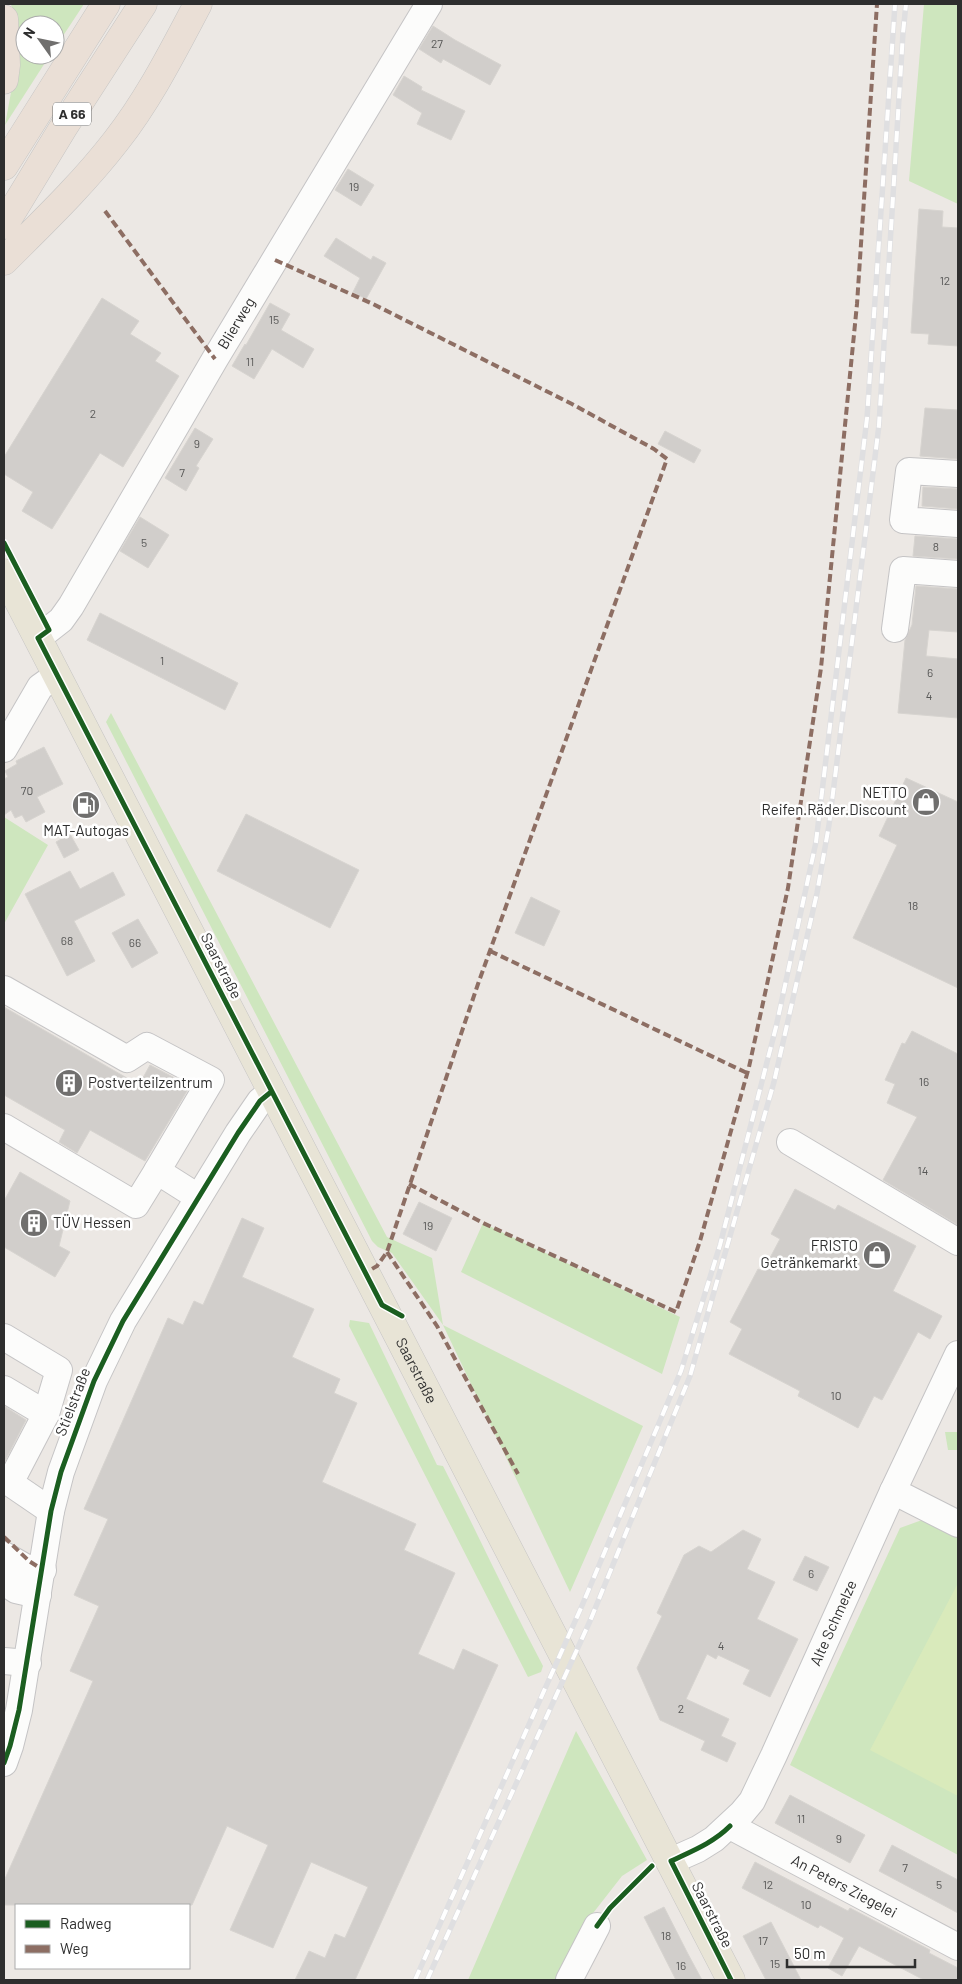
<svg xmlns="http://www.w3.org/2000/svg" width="962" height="1984" font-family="Barlow,sans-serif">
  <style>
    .green { fill: #cee6be }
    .pitch { fill: #d9eabb }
    .building { fill: #d1cecb; stroke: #d7d4d0 }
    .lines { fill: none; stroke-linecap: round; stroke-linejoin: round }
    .minor-casing { stroke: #c5c4c5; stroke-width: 28 }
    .major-casing { stroke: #c6c5c4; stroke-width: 29 }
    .highway-casing { stroke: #c6c5c4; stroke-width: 29 }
    .minor { stroke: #fcfcfb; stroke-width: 26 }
    .major { stroke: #e8e4d6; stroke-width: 28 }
    .highway { stroke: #eadfd6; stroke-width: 28 }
    .rail-casing { stroke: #dfdfe1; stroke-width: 5.5 }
    .rail { stroke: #fff; stroke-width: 4; stroke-dasharray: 11; stroke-linecap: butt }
    .quiet { stroke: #8d6e63; stroke-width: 4; stroke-dasharray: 8 4; stroke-linecap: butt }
    .cycleway-casing { stroke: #fff; stroke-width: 8 }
    .cycleway { stroke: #1b5e20; stroke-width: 5 }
    .labels { text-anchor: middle; stroke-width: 5; stroke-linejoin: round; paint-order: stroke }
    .number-label { font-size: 12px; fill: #585857 }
    .shield { fill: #fff; stroke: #6d6d6d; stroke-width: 1 }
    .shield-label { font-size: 14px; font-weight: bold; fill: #2e2e2e }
    .street-label { font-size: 15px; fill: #2e2e2e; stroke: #fff }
    .poi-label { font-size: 15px; fill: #2e2e2e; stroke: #fff; text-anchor: end }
  </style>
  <rect width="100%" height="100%" fill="#ece8e4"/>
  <path class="green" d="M 11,4 L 84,4 L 55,48 L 55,25 L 25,25 L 25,55 L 50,55 L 5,125 L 14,76 L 13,12 Z
    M 924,4 L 958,4 L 958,204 L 909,181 Z
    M 111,713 L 387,1237 L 432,1258 L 443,1325 L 643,1426 L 570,1592 L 443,1325 L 392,1253 L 378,1247 L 372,1241 L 106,722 Z
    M 4,817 L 48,845 L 4,924 Z
    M 483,1223 L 680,1317 L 662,1374 L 461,1272 Z
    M 350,1320 L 369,1323 L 437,1465 L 443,1466 C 477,1532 508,1600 543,1666 L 541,1672 L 528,1677 L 349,1326 Z
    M 945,1432 L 958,1432 L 958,1450 L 948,1450 Z
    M 922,1520 L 958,1538 L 958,1855 L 790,1765 L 900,1528 Z
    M 576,1731 L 647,1860 L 622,1876 L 590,1917 L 557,1980 L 468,1980 Z"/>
  <path class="pitch" d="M 957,1585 L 958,1585 L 958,1796 L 870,1750 Z"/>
  <path class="building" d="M 433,26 L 455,40 L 501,65 L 490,85 L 443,59 L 441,63 L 419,49 Z
    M 404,76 L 422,87 L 421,90 L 465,111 L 451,140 L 417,124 L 422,113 L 393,95 Z
    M 348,169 L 374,185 L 361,206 L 335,190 Z
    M 919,209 L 943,211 L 942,227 L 958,228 L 958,346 L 928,344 L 929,334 L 911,333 Z
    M 336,238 L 371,260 L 373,256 L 386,263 L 366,299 L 353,292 L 360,278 L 324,256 Z
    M 102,298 L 139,321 L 130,334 L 161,353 L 155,361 L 179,376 L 123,467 L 100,453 L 52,529 L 22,511 L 33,492 L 4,474 L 4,457 Z
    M 270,303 L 290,314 L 281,330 L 314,349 L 303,368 L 272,349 L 254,379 L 232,366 L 245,344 L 246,345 Z
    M 925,408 L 958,410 L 958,459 L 920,456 Z
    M 195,428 L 213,439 L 196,466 L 199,468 L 186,491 L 165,478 Z
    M 665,431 L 701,450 L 694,463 L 658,444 Z
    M 923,487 L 958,489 L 958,509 L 922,506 Z
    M 140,517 L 169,535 L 148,568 L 120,551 Z
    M 915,536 L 958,539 L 958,559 L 913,556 Z
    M 916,586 L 958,589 L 958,632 L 929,630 L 926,656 L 958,659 L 958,718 L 898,713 L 905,640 L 912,625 Z
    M 100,613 L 238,683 L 225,710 L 87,640 Z
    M 44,747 L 63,784 L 37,797 L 45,812 L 26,822 L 22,815 L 15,818 L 11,810 L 4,815 L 4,779 L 8,777 L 5,771 L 17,764 L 16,761 Z
    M 906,778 L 958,802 L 958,988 L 853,938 L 897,845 L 879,836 Z
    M 246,814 L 359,870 L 330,928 L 217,871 Z
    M 70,834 L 79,850 L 64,858 L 56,842 Z
    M 70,871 L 80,889 L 113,872 L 125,895 L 74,921 L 95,961 L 67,976 L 25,894 Z
    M 531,897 L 560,911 L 544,946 L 515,933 Z
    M 138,919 L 158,953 L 132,968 L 112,933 Z
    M 4,1007 L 139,1085 L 150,1065 L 190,1086 L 145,1161 L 90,1130 L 77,1153 L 59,1142 L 65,1130 L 4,1095 Z
    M 912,1031 L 958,1054 L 958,1225 L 883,1180 L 917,1117 L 887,1103 L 895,1084 L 885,1080 L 902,1043 L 905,1044 Z
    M 20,1172 L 70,1201 L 59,1246 L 70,1252 L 55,1277 L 4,1247 L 4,1201 Z
    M 795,1189 L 835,1210 L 838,1205 L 916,1246 L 893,1291 L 942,1316 L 930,1339 L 918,1332 L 882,1400 L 874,1396 L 858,1428 L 798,1396 L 800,1391 L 729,1354 L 742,1329 L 730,1322 L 758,1269 L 763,1271 L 780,1239 L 771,1234 Z
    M 419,1202 L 452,1218 L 436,1251 L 403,1234 Z
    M 242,1218 L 264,1228 L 242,1277 L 314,1309 L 292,1357 L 340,1379 L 334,1393 L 357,1403 L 322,1482 L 416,1524 L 404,1550 L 455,1573 L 418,1654 L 454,1670 L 463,1649 L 498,1665 L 355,1980 L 295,1980 L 309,1951 L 325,1958 L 335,1934 L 345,1938 L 368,1887 L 311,1862 L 273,1948 L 230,1930 L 268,1845 L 227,1826 L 192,1905 L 4,1905 L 4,1881 L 93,1681 L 70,1671 L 99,1606 L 74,1595 L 108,1519 L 84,1509 L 168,1318 L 183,1325 L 194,1301 L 203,1305 Z
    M 4,1406 L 26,1420 L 4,1463 Z
    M 743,1530 L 761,1539 L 747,1569 L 775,1582 L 757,1619 L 798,1639 L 770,1697 L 743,1684 L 750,1670 L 718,1655 L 716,1659 L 707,1654 L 686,1699 L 729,1719 L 721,1736 L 736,1743 L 727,1762 L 701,1750 L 705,1741 L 660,1720 L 637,1668 L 662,1616 L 657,1613 L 684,1555 L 699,1546 L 711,1552 Z
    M 805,1556 L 829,1567 L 817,1591 L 793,1580 Z
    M 790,1795 L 865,1835 L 850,1863 L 775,1823 Z
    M 892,1845 L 958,1880 L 958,1913 L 879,1871 Z
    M 755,1862 L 848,1911 L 850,1908 L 930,1950 L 929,1953 L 958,1968 L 958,1980 L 924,1980 L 859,1946 L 842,1976 L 828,1968 L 844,1938 L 820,1925 L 818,1928 L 742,1888 Z
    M 664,1907 L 688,1954 L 702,1980 L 676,1980 L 644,1917 Z
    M 771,1922 L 783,1945 L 801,1980 L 766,1980 L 755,1959 L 743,1936 Z"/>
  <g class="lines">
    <defs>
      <g id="minor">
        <path d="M 958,474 L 909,471 L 903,520 L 958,524"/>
        <path d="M 895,629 L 903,570 L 958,574"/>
        <path id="s1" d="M 38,638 L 61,620 L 71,606 L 215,359 L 429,4"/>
        <path d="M 4,749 L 40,687 L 57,675"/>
        <path d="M 4,989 L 127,1059 L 147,1046 L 211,1080 L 157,1171"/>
        <path d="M 4,1127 L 136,1205 L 157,1171 L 198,1197"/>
        <path d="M 790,1142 L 958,1242"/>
        <path d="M 4,1337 L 59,1370 L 46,1414 L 10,1483 L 51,1511"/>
        <path d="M 4,1389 L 46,1414"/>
        <path d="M 893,1491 L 958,1524"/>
        <path d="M 4,1555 L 25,1567 L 43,1570"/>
        <path d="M 4,1582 L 16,1590 L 38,1595"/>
        <path d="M 4,1661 L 28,1663"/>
        <path d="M 4,1763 L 10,1746 L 19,1710 L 51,1511 L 61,1472 L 94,1381 L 123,1321 L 238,1133 L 260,1101 L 271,1092"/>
        <path id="s2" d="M 730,1826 L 958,1947"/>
        <path id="s3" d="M 671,1861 L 698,1849 L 714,1839 L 742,1813 L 752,1801 L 774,1755 L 893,1491 L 958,1354"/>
        <path d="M 569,1980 L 597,1926"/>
      </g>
      <g id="major">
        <path id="s4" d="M 4,573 L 731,1980"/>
      </g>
      <path id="highway" d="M 4,19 L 6,65 L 4,80
        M 4,166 L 106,4
        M 4,225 L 63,128 L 143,4
        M 4,261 C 42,223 82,185 116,141 C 149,99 173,51 198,4"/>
    </defs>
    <use href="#minor" class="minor-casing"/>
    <use href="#major" class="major-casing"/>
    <use href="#highway" class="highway-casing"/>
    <use href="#minor" class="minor"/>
    <use href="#major" class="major"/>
    <use href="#highway" class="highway"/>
    <defs>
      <path id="rail" d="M 415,1980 L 581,1608 L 681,1371 L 720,1245 L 776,1027 L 816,842 L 867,418 L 895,4
        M 427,1980 L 590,1621 L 690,1376 L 774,1082 L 817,893 L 829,825 L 879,425 L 903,33 L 906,4"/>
    </defs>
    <use href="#rail" class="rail-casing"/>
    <use href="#rail" class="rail"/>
    <path class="quiet" d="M 105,211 L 215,359
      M 275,260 L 373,304 L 572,404 L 654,449 L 667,459 L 478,984 L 387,1252 L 377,1266 L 365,1273
      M 490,951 L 747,1073
      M 409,1184 L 483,1223 L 676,1312 L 700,1241 L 749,1067 L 788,888 L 821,668 L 857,304 L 877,4
      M 387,1252 L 437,1326 L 518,1474
      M 4,1537 L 29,1561 L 43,1570"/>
    <defs>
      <path id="cycleway" d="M 4,543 L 49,630 L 38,638
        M 38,638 L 382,1305 L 402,1316
        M 4,1763 L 10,1746 L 19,1710 L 51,1511 L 61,1472 L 94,1381 L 123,1321 L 238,1133 L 260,1101 L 271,1092
        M 671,1861 L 731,1980
        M 671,1861 C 692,1851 713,1843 730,1826
        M 597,1926 L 610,1908 L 652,1866"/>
    </defs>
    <use href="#cycleway" class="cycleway-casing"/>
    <use href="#cycleway" class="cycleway"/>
  </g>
  <defs>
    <symbol id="shop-disc" viewBox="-11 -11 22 22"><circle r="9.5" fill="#706f6e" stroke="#fff"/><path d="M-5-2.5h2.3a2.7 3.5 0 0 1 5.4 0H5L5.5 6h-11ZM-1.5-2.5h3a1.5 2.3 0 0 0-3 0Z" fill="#fff"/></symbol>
    <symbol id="fuel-disc" viewBox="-11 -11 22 22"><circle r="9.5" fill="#706f6e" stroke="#fff"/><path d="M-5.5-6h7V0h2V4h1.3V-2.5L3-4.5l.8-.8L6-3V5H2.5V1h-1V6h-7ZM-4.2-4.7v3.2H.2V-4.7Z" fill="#fff"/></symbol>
    <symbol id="building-disc" viewBox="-11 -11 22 22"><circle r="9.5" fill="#706f6e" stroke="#fff"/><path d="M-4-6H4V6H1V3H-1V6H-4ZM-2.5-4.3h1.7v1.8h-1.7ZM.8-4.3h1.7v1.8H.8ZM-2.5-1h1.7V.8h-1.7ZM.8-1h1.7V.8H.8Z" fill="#fff"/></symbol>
  </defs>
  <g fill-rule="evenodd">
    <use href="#shop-disc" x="910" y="786" width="32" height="32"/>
    <use href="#fuel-disc" x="70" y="789" width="32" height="32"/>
    <use href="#building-disc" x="53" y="1067" width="32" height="32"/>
    <use href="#building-disc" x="18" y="1207" width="32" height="32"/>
    <use href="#shop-disc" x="861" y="1239" width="32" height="32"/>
  </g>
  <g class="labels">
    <g class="number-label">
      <text x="437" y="48">27</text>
      <text x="354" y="191">19</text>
      <text x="945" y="285">12</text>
      <text x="274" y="324">15</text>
      <text x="250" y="366">11</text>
      <text x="93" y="418">2</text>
      <text x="197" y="448">9</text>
      <text x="182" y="477">7</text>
      <text x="144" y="547">5</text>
      <text x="936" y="551">8</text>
      <text x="162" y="665">1</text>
      <text x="930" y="677">6</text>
      <text x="929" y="700">4</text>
      <text x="27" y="795">70</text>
      <text x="913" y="910">18</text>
      <text x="67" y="945">68</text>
      <text x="135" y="947">66</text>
      <text x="924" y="1086">16</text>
      <text x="923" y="1175">14</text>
      <text x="428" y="1230">19</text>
      <text x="836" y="1400">10</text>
      <text x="811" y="1578">6</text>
      <text x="721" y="1650">4</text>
      <text x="681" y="1713">2</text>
      <text x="801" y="1823">11</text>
      <text x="839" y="1843">9</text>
      <text x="905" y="1872">7</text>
      <text x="768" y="1889">12</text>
      <text x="939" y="1889">5</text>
      <text x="806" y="1909">10</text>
      <text x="666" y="1940">18</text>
      <text x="763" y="1945">17</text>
      <text x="775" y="1968">15</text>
      <text x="681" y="1970">16</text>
    </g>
    <rect class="shield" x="53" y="102.5" width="38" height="23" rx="4"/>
    <g class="shield-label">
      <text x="72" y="119">A 66</text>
    </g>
    <g class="street-label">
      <text dy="5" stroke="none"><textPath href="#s1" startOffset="374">Blierweg</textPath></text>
      <text transform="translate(221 966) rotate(63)" y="5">Saarstraße</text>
      <text dy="5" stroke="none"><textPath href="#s4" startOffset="898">Saarstraße</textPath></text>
      <text transform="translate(73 1402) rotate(-69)" y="5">Stielstraße</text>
      <text dy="5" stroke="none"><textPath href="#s3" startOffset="298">Alte Schmelze</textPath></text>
      <text dy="5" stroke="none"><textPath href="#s2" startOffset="129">An Peters Ziegelei</textPath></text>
      <text transform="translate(712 1915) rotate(63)" y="5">Saarstraße</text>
    </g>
    <g class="poi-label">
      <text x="907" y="798">NETTO<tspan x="907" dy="17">Reifen.Räder.Discount</tspan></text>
      <text x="86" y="836" text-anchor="middle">MAT-Autogas</text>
      <text x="88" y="1088" text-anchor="start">Postverteilzentrum</text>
      <text x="53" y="1228" text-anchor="start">TÜV Hessen</text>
      <text x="858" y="1251">FRISTO<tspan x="858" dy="17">Getränkemarkt</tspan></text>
    </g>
  </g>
  <rect width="962" height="1984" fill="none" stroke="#2e2e2e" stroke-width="10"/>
  <rect x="15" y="1904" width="175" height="65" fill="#ffffff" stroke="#ababab"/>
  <rect x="25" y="1920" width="25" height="8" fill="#1b5e20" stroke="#ababab"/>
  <text x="60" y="1929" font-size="15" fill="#2e2e2e">Radweg</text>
  <rect x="25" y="1945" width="25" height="8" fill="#8d6e63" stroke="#ababab"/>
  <text x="60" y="1954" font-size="15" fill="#2e2e2e">Weg</text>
  <g transform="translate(40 40) rotate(303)"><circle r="24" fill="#ffffff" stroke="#ababab"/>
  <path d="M0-4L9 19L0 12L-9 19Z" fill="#706f6e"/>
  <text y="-8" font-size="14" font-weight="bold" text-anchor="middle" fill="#2e2e2e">N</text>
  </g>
  <path d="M787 1959v8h128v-8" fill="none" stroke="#2e2e2e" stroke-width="2.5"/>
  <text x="794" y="1959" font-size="15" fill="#2e2e2e" stroke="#ffffff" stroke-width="4" paint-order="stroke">50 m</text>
</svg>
